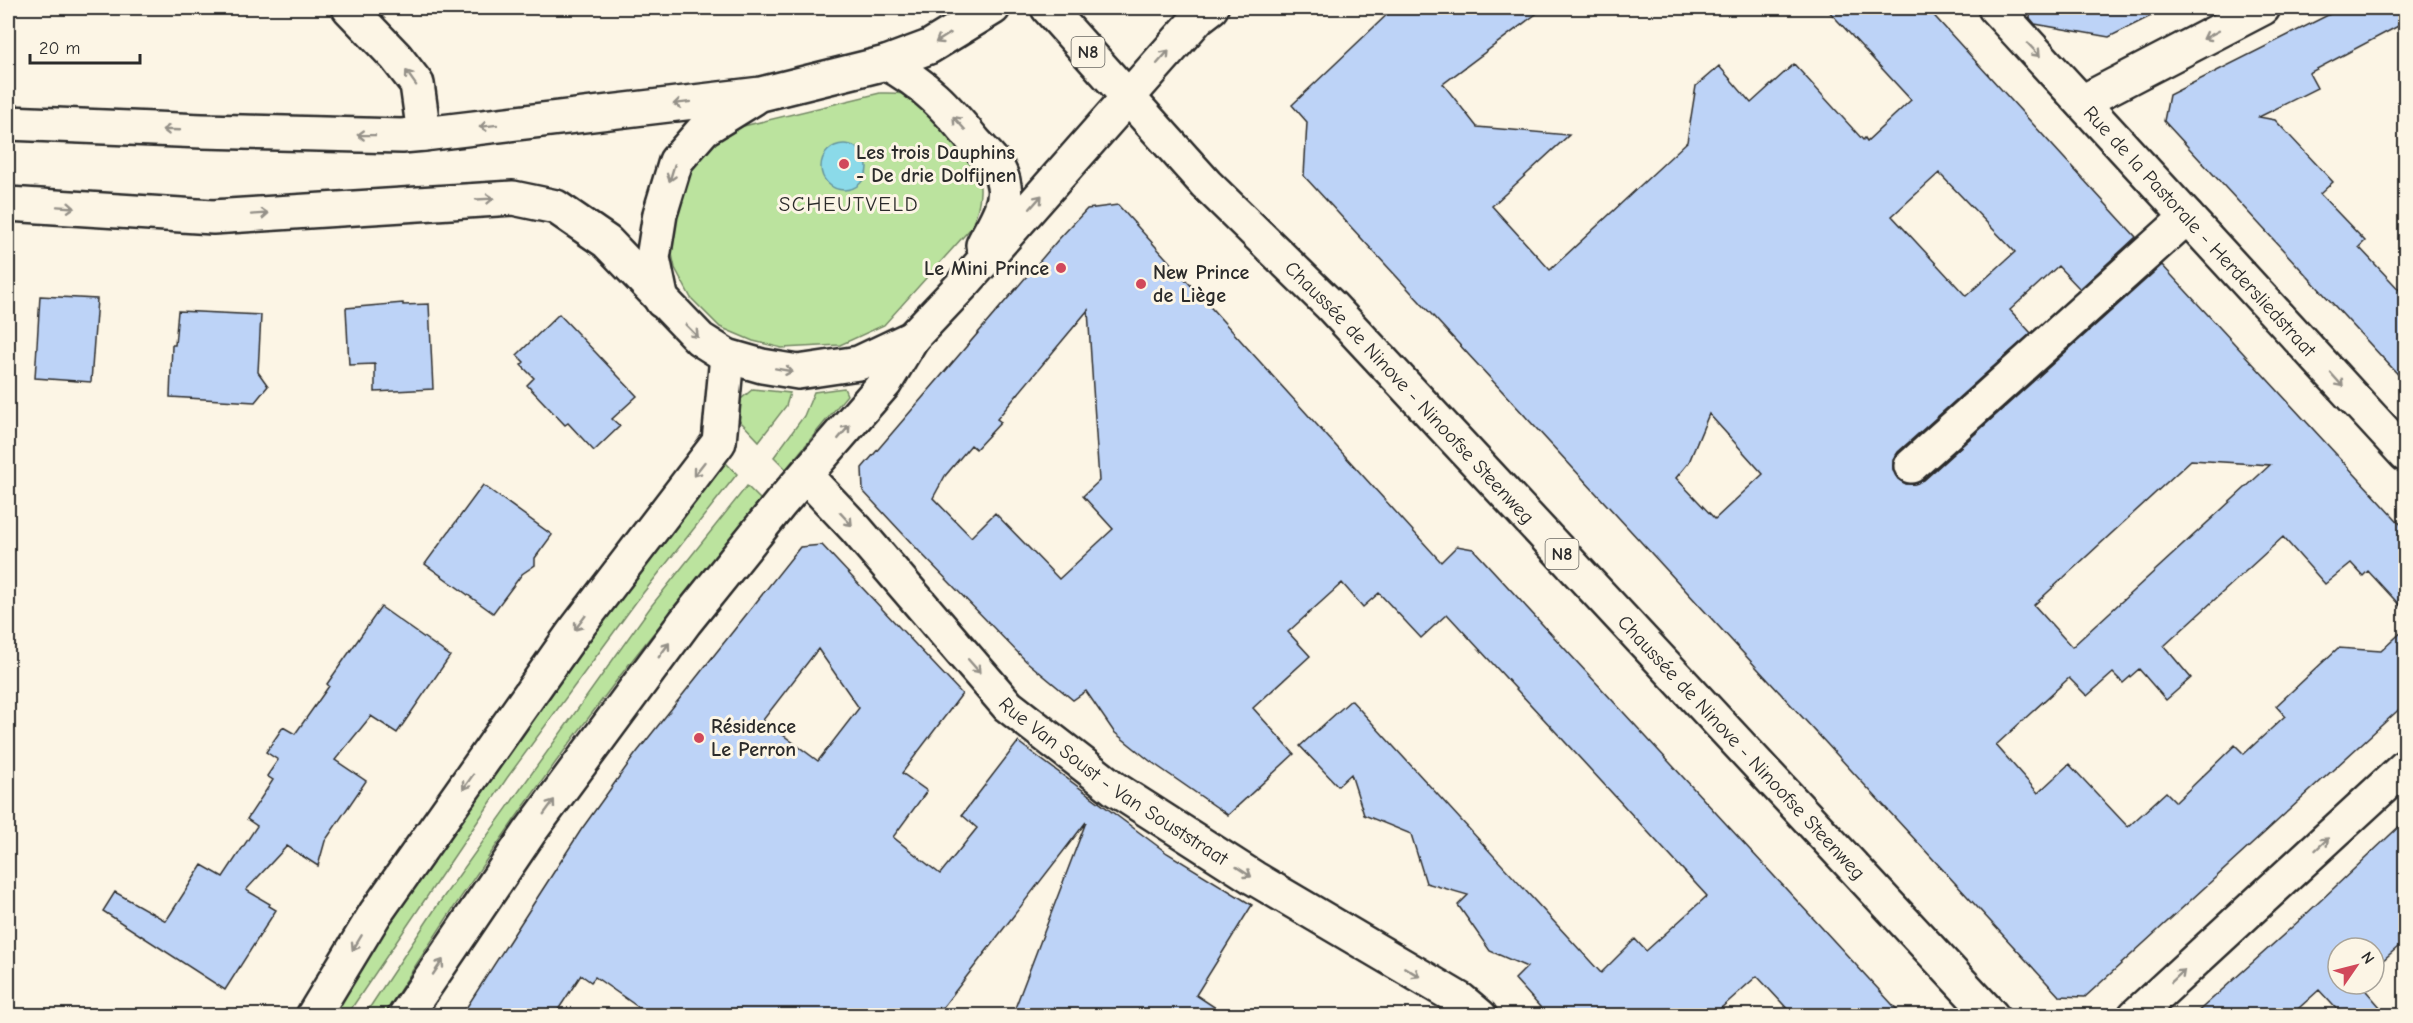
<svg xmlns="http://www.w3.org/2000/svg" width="2413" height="1023" font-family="'Comic Neue',sans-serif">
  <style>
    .green { fill: #bbe39e; stroke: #738764; stroke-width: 1.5 }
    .water { fill: #8bdae9; stroke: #65949d; stroke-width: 1.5 }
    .building { fill: #bdd3f7; stroke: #2b2b2b; stroke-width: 1.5; fill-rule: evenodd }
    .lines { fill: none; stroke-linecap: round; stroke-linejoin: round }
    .minor-casing { stroke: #2b2b2b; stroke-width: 38 }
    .major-casing { stroke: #2b2b2b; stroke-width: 38 }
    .minor { stroke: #fcf5e5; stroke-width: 33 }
    .major { stroke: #fcf5e5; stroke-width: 33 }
    .oneway { stroke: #949088 }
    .poi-dot { fill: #d1495b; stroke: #fcf5e5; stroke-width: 2 }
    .labels { text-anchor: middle; stroke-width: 6; stroke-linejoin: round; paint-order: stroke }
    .shield { fill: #fcf5e5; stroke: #6a6863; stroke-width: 1.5 }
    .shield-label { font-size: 18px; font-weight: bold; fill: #2b2b2b }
    .poi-label { font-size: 20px; font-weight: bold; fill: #2b2b2b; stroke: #fcf5e5; text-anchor: start }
    .street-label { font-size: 20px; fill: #2b2b2b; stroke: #fcf5e5 }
    .neighbourhood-label { font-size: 21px; letter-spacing: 1.5px; fill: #2b2b2b; stroke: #fcf5e5 }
  </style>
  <rect width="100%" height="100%" fill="#fcf5e5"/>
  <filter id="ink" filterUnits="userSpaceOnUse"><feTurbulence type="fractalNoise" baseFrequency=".0167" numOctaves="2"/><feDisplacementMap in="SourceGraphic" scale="12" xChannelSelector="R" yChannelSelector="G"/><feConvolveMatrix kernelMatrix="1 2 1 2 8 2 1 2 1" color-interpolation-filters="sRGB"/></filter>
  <g filter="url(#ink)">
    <path class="green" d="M 880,93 C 893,93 910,92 921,100 C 929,106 936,117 943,124 C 975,159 992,180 971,228 L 884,325 L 840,345 L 782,348 L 753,341 L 720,327 L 691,298 L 675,268 L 670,245 L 685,174 L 704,145 L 727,130 Z
      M 844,388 L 847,395 L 786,469 L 774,457 L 804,416 L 814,392 Z
      M 753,389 L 790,393 L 786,406 L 759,441 L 739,420 L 741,399 Z
      M 724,461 L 737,474 L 636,602 L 507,778 L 347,1015 L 325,1016 L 544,694 Z
      M 747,486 L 762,501 C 714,560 663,619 617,680 C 534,789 456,900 384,1015 L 364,1016 L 437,906 L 652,605 Z"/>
    <path class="water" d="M821 167a23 23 0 1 1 46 0a23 23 0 1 1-46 0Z"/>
    <path class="building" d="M 1394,8 L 1544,8 L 1443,84 L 1477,127 L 1569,135 L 1492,206 L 1550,270 L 1687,142 L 1696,86 L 1719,66 L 1751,103 L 1794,64 L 1863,140 L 1865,138 L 1867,141 L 1911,100 L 1826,8 L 1927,8 L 2136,237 L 2080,289 L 2058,266 L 2010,310 L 2031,333 L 1898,452 L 1893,460 L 1893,469 L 1898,479 L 1906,484 L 1914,484 L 1924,480 L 2162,265 L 2406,530 L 2406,612 L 2368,571 L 2363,576 L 2351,563 L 2325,584 L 2283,537 L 2164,646 L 2191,678 L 2166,700 L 2139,669 L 2123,683 L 2113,673 L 2087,696 L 2069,678 L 1996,745 L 2038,793 L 2069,764 L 2128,827 L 2166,792 L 2176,802 L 2235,745 L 2244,754 L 2285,716 L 2276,706 L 2338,648 L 2381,651 L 2406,628 L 2406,703 L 2085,997 L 2059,996 L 1304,176 L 1307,122 L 1292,105 ZM 1939,173 L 2015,252 L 1966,296 L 1892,216 ZM 1709,414 L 1763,474 L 1715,519 L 1676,478 L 1689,462 ZM 2191,460 L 2270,465 L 2072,647 L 2034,605 Z
      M 2031,8 L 2167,8 L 2109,37 L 2035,24 L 2030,18 Z
      M 2342,8 L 2406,8 L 2406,22 L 2309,73 L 2317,88 L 2259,117 L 2275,120 L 2333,182 L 2320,194 L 2365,241 L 2359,247 L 2406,297 L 2406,383 L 2164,121 L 2169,95 Z
      M 1118,205 L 1441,562 L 1457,546 L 1473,549 L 1903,1016 L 1794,1016 L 1757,976 L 1712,1016 L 1548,1016 L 1515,979 L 1527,967 L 1490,951 L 1458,905 L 1468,895 L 1426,883 L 1411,834 L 1364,815 L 1351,774 L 1338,786 L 1300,746 L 1351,700 L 1601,973 L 1635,939 L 1646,951 L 1707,896 L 1447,614 L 1421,638 L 1379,593 L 1363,607 L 1342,583 L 1288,632 L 1310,656 L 1253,708 L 1294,754 L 1228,815 L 1150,761 L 1114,732 L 1086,691 L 1073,700 L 1026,661 L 918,550 L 863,491 L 862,468 L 1057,241 L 1087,209 ZM 1088,310 L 1099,481 L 1083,496 L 1113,529 L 1059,579 L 995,513 L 971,537 L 933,498 L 945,476 L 971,445 L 976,449 L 1001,422 L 997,419 Z
      M 40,296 L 97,299 L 91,382 L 35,378 Z
      M 403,303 L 403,305 L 429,304 L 433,389 L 375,392 L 375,364 L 349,365 L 346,308 Z
      M 178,311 L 261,315 L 258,372 L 268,386 L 255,402 L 170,397 L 172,345 L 175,345 Z
      M 559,314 L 637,396 L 612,419 L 620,426 L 594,451 L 568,423 L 565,425 L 527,385 L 534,378 L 521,365 L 524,362 L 517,355 Z
      M 483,485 L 552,535 L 535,558 L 535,565 L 522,574 L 493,613 L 425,564 Z
      M 822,545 L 962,694 L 902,773 L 927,791 L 893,837 L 940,874 L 977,828 L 962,815 L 1018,742 L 1167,853 L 1252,905 L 1196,995 L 1228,1016 L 1012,1016 L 1086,822 L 943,1007 L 936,1008 L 930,1016 L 651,1016 L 595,977 L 591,982 L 581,975 L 554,1016 L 461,1016 L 581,830 L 634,756 L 800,547 ZM 818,649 L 859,708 L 818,761 L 763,720 Z
      M 381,607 L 450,656 L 397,733 L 371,716 L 335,760 L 366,781 L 325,841 L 318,866 L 287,846 L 246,890 L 270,904 L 269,906 L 276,910 L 225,990 L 103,911 L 115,892 L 166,921 L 202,865 L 223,877 L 257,826 L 247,819 L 273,780 L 267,776 L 278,760 L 266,752 L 283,727 L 295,734 L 329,686 L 327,684 Z
      M 2406,820 L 2406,940 L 2374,968 L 2374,948 L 2338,948 L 2338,984 L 2360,984 L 2388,1016 L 2343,1016 L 2319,990 L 2290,1016 L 2193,1016 L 2301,919 Z"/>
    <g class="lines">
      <defs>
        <g id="minor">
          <path d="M 349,8 L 396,57 L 417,84 L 424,134"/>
          <path id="s1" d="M 1995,8 L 2406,455"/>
          <path d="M 2082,102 L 2263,8"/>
          <path d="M 1911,466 L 2187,217"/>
          <path id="s2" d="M 806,476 L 856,529 L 1008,706 L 1115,789 L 1254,878 L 1461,1000 L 1480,1016"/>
          <path d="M 313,1016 L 375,914 L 573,633 L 719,442 L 727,356"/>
          <path d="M 405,1016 L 529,833 L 685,622 L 780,504 L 885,383 L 912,338"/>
          <path d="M 2135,1016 L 2406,766"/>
        </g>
        <g id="major">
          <path id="s3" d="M 1048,8 L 1206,184 L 1331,306 L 1992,1016"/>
          <path d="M 886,63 C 924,83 947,108 974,141 C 987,156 1001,165 1004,186 C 1008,205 991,228 983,245"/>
          <path d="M 8,123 L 202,131 L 402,136 L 424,134 L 761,94 L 886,63 L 929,47 L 993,8"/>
          <path d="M 8,204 L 213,217 L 513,198 L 556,207 L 607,242 L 700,339 L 727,356 L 762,366 L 798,372 L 859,363 L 912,338 L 965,282 L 1198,18 L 1211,8"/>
          <path d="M 662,301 L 653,258 L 660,214 L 676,161 L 704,129 L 754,98"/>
        </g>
      </defs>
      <use href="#minor" class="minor-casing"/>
      <use href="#major" class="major-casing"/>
      <use href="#minor" class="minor"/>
      <use href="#major" class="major"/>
    </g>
    <defs><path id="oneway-shaft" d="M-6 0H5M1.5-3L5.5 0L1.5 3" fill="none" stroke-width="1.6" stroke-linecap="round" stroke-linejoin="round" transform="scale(1.5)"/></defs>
    <g class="oneway">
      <use href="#oneway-shaft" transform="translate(2211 35) rotate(152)"/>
      <use href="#oneway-shaft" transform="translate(943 38) rotate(148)"/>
      <use href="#oneway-shaft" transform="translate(2034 50) rotate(47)"/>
      <use href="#oneway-shaft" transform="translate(1163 57) rotate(-49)"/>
      <use href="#oneway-shaft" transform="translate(411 78) rotate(-125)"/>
      <use href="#oneway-shaft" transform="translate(682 103) rotate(173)"/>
      <use href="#oneway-shaft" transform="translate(959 123) rotate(-132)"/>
      <use href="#oneway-shaft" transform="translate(488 126) rotate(173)"/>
      <use href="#oneway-shaft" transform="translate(171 130) rotate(-178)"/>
      <use href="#oneway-shaft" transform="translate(366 135) rotate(-179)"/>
      <use href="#oneway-shaft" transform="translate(672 173) rotate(107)"/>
      <use href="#oneway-shaft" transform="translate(485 199) rotate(-3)"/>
      <use href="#oneway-shaft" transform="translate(1036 202) rotate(-49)"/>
      <use href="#oneway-shaft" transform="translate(66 207) rotate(4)"/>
      <use href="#oneway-shaft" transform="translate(260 214) rotate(-4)"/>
      <use href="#oneway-shaft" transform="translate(692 331) rotate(45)"/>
      <use href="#oneway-shaft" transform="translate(784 370) rotate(10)"/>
      <use href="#oneway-shaft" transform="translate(2337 380) rotate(48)"/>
      <use href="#oneway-shaft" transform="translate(844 432) rotate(-50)"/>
      <use href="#oneway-shaft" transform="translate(699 469) rotate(128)"/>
      <use href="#oneway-shaft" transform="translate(846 519) rotate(47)"/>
      <use href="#oneway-shaft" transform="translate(580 623) rotate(127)"/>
      <use href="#oneway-shaft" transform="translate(664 650) rotate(-54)"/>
      <use href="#oneway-shaft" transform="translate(974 666) rotate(49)"/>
      <use href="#oneway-shaft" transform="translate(468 782) rotate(125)"/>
      <use href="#oneway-shaft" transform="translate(549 807) rotate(-54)"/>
      <use href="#oneway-shaft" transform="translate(2322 844) rotate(-43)"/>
      <use href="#oneway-shaft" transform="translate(1244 872) rotate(33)"/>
      <use href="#oneway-shaft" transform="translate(357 943) rotate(121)"/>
      <use href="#oneway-shaft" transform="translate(438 967) rotate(-56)"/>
      <use href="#oneway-shaft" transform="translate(1412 972) rotate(31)"/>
      <use href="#oneway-shaft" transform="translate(2178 976) rotate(-43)"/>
    </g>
  </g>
  <g class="poi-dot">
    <circle cx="844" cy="164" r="6"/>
    <circle cx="1061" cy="268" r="6"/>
    <circle cx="1141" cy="284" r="6"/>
    <circle cx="699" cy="738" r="6"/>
  </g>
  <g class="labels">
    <g class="shield">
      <rect x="1071.5" y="37" width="33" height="30" rx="4.5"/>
      <rect x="1545.5" y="539" width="33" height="30" rx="4.5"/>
    </g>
    <g class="shield-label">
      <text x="1088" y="58">N8</text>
      <text x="1562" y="560">N8</text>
    </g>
    <g class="poi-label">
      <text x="856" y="159">Les trois Dauphins<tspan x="856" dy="23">- De drie Dolfijnen</tspan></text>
      <text x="1049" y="275" text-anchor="end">Le Mini Prince</text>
      <text x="1153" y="279">New Prince<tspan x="1153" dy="23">de Liège</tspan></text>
      <text x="711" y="733">Résidence<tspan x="711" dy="23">Le Perron</tspan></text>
    </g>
    <g class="street-label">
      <text dy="7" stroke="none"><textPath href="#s1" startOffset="303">Rue de la Pastorale - Herdersliedstraat</textPath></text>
      <text dy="7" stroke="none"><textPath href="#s3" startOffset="528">Chaussée de Ninove - Ninoofse Steenweg</textPath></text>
      <text dy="7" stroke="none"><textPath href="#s3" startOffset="1014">Chaussée de Ninove - Ninoofse Steenweg</textPath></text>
      <text dy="7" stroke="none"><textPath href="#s2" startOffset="436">Rue Van Soust - Van Souststraat</textPath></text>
    </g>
    <g class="neighbourhood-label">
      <text x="849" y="211">SCHEUTVELD</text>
    </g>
  </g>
  <rect width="2413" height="1023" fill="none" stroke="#fcf5e5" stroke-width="30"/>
  <rect x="15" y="15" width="2383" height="993" fill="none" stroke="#2b2b2b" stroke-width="2" filter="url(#ink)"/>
  <g transform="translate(2356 966) rotate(55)"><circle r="28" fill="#fcf5e5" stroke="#a8a49b" stroke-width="1.5"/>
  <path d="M0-4.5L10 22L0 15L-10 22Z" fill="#d1495b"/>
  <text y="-9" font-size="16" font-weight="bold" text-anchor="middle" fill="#2b2b2b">N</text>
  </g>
  <path d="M30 54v9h110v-9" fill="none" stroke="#2b2b2b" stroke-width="3"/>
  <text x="39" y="54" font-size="18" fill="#2b2b2b" stroke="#fcf5e5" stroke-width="4.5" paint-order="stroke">20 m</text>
</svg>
